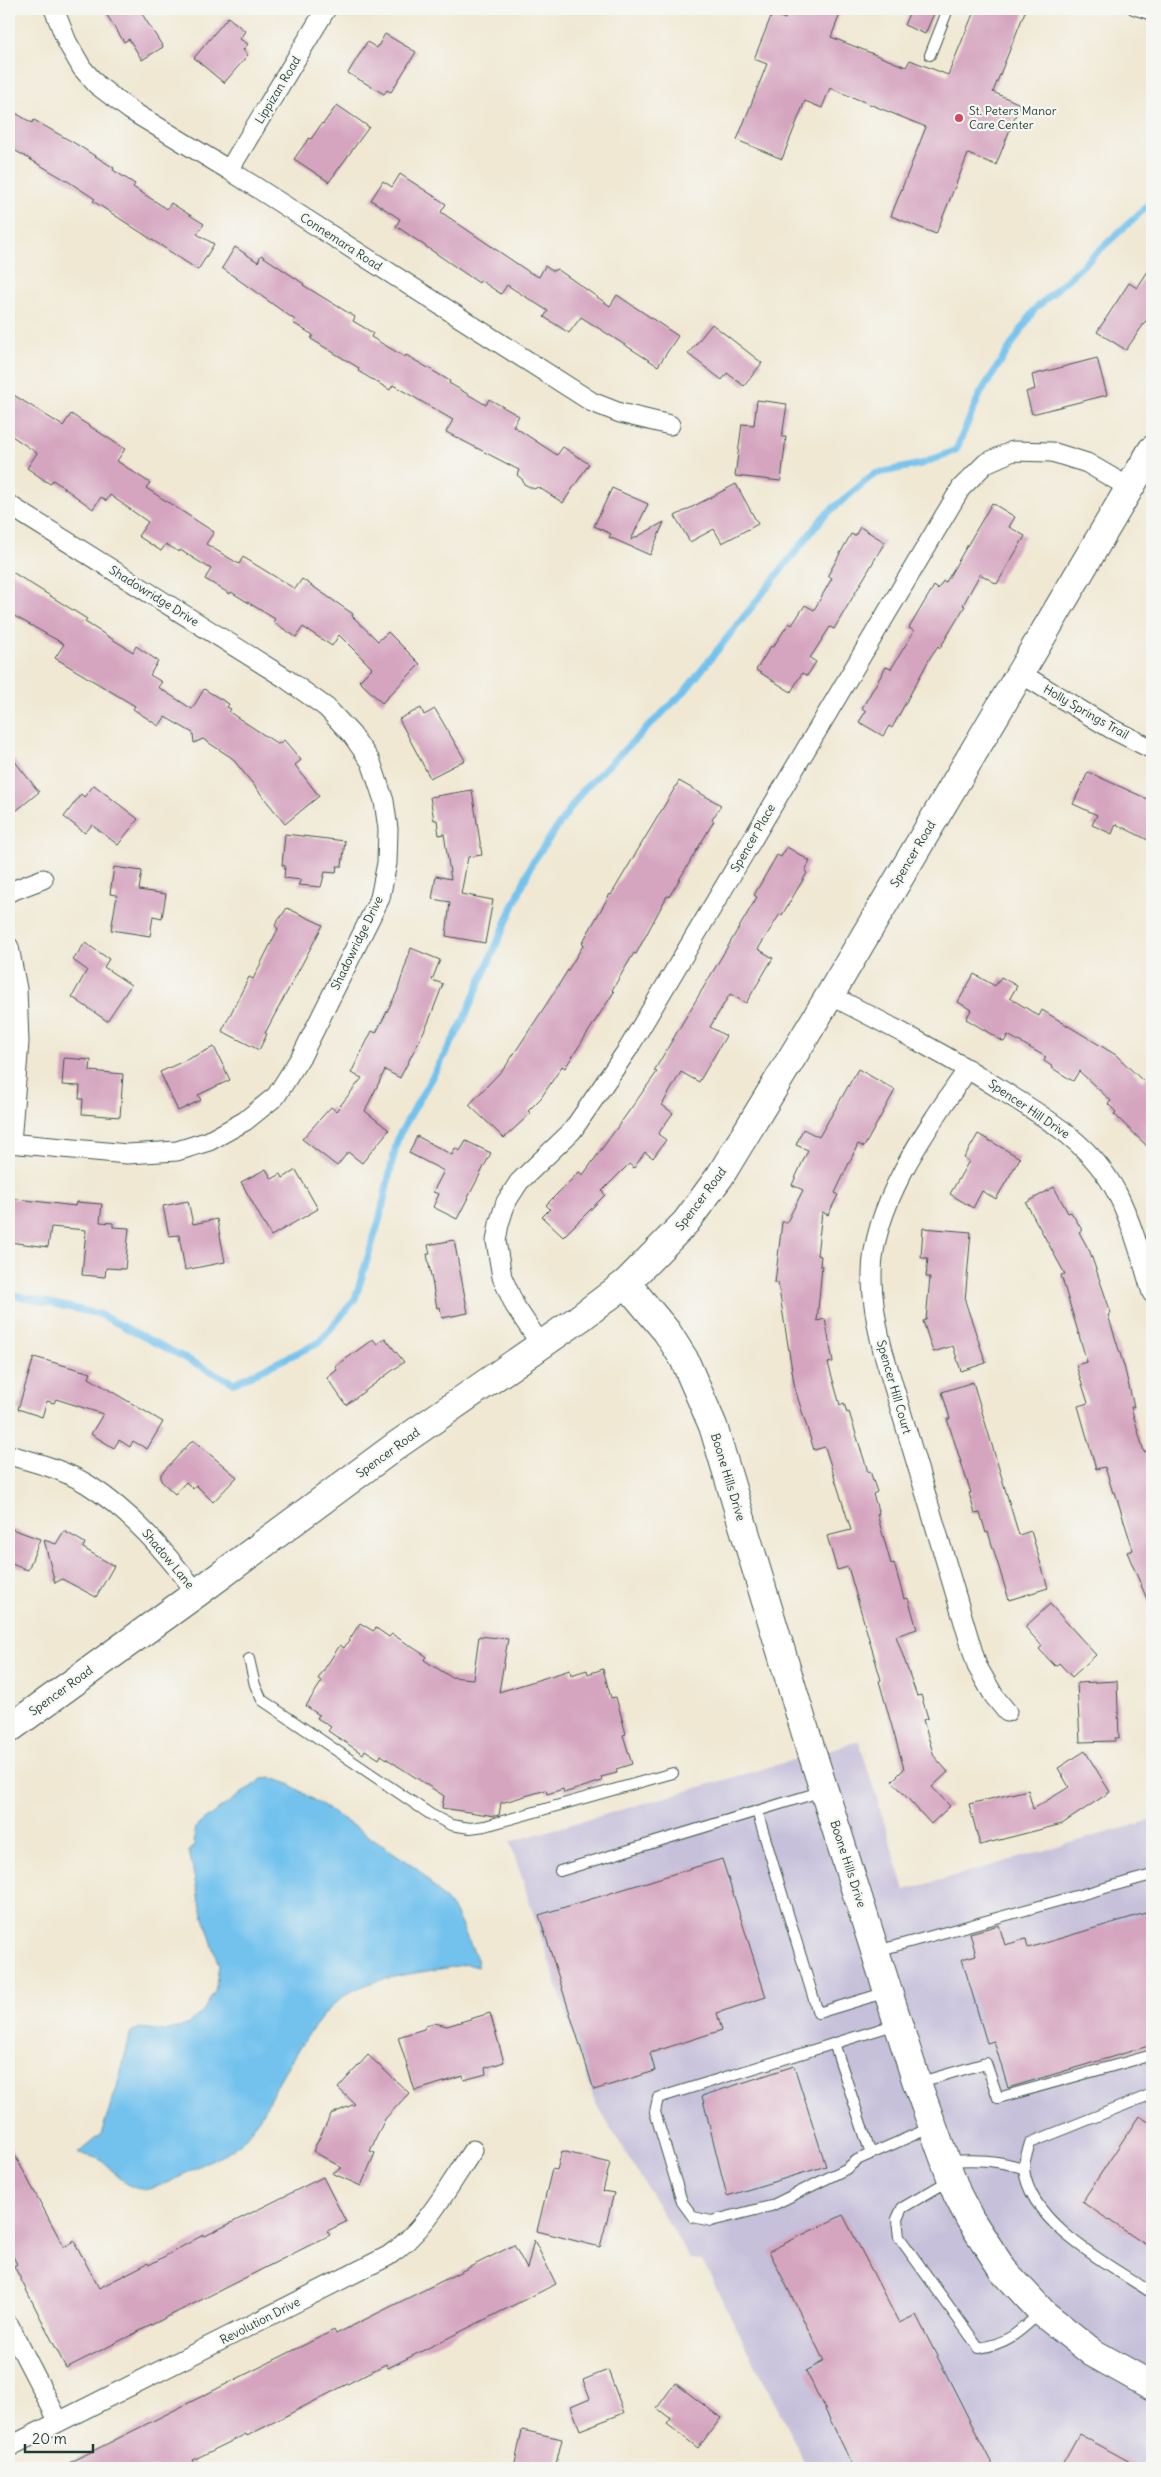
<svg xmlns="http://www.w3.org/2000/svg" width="1161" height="2477" font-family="Delius,sans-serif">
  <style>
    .industrial { fill: #c6c0da }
    .water { fill: #73c2ee; stroke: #498091 }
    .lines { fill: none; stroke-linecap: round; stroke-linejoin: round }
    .stream { stroke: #73c2ee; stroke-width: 7 }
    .building { fill: #d5a5c0 }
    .lane-casing { stroke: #3e574c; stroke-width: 12 }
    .street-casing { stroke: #3e574c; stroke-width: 21 }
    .secondary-casing { stroke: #3e574c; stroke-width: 30 }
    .lane { stroke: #fff; stroke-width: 10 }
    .street { stroke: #fff; stroke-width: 19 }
    .secondary { stroke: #fff; stroke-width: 28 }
    .poi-dot { fill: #d1495b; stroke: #f6f6f2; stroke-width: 2 }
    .labels { text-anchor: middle; stroke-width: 4.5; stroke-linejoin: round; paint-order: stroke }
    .street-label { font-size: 12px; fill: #1f3d34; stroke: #f6f6f2 }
    .poi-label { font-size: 12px; fill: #1f3d34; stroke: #f6f6f2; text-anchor: start }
  </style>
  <rect width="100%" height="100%" fill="#f6f6f2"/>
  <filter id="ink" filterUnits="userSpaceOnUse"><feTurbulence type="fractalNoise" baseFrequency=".02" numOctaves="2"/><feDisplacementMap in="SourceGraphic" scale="10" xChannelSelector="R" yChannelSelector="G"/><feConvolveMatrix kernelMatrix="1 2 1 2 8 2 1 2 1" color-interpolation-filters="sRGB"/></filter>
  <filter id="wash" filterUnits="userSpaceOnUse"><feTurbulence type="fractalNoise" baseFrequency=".0096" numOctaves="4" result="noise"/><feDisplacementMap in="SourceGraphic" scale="20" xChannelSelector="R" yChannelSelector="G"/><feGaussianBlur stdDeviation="1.12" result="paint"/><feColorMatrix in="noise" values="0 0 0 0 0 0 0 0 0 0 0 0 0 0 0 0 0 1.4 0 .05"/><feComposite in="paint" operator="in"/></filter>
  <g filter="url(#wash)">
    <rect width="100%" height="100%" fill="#f0e8d3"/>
    <path class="industrial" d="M 859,1741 L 905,1890 L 1152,1820 L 1152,2468 L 808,2468 L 702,2260 L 690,2259 L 595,2102 L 510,1842 Z"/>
    <path class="water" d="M 270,1777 L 289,1784 L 417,1868 L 454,1910 L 477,1959 L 478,1967 L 467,1964 C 428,1973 372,1974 340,1999 C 319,2016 292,2057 279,2081 C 269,2101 259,2122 244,2139 C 230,2154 212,2158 195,2168 C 179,2177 161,2188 143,2189 C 124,2189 115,2170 100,2160 C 94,2156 86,2156 79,2154 L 78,2153 L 101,2134 L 117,2087 L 131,2032 L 140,2028 L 165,2031 L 187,2025 L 203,2011 L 215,1991 L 219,1966 L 199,1901 L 189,1851 L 196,1845 L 193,1842 L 196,1827 L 204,1820 L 262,1779 Z"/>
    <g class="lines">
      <path class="stream" d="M 9,1294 L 99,1314 L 234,1383 L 320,1342 L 355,1299 L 379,1221 L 398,1137 L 461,1026 L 532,863 L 584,789 L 685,691 L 824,516 L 874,474 L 921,464 L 956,450 L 980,394 L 1034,310 L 1152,202"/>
    </g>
    <g id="blocks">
      <path class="building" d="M 103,9 L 139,9 L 163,47 L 142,60 L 129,39 L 124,42 Z
        M 789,9 L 842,9 L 831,37 L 906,67 L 910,60 L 948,75 L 975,9 L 1026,9 L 993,92 L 1020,104 L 996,165 L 968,154 L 936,234 L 891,216 L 926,127 L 830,88 L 822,108 L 805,101 L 782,159 L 737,140 L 767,64 L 754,59 L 772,14 L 785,19 Z
        M 911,9 L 936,9 L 925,34 L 904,25 Z
        M 228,17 L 245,31 L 240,39 L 248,44 L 243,50 L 248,55 L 224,83 L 194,58 Z
        M 385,34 L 416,52 L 391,92 L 387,90 L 384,94 L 348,73 L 367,42 L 377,48 Z
        M 337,105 L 369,127 L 329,182 L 294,159 L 309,138 L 311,139 L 322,123 L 323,124 Z
        M 9,109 L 32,123 L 34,120 L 76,144 L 114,168 L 113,170 L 135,184 L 133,187 L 167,209 L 171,203 L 204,224 L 197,234 L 214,244 L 198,270 L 93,201 L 95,199 L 69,182 L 9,147 Z
        M 400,174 L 446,204 L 441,212 L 529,272 L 539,277 L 545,266 L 553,271 L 557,269 L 610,306 L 617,295 L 678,336 L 658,366 L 581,317 L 569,333 L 544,317 L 548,311 L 507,285 L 501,294 L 480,280 L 479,283 L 396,226 L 400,219 L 371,200 L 383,181 L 392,187 Z
        M 235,247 L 258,262 L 261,255 L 304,284 L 303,285 L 355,317 L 353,321 L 373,333 L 371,337 L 405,357 L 406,355 L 450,381 L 449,383 L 486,405 L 489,399 L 519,416 L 513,426 L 557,455 L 563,447 L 589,464 L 563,503 L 538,487 L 534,489 L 524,484 L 522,479 L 517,475 L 519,470 L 446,432 L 453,420 L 393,385 L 390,390 L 358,371 L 359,368 L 311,339 L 313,335 L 293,323 L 295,320 L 222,268 Z
        M 1152,265 L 1152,312 L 1126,350 L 1097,332 L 1129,283 L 1137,288 Z
        M 712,324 L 762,363 L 744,386 L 727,373 L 722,380 L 688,354 Z
        M 1097,358 L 1107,395 L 1032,414 L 1026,392 L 1035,389 L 1032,375 Z
        M 9,392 L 63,426 L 71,414 L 125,449 L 117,461 L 150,483 L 146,488 L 214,532 L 206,544 L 239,564 L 243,557 L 295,589 L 302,579 L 353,614 L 352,616 L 378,641 L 388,632 L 420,664 L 382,703 L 359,681 L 372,668 L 339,635 L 332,646 L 303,627 L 296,637 L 273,622 L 275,619 L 231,592 L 230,594 L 205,579 L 211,569 L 180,550 L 179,552 L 166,544 L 161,551 L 138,536 L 148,522 L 110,495 L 106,501 L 101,497 L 93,509 L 53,480 L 50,484 L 27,468 L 37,453 L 9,434 Z
        M 757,400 L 787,404 L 782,437 L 786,437 L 781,481 L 735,476 L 742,424 L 754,425 Z
        M 736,484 L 758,524 L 722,543 L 714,529 L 690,542 L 675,516 Z
        M 612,488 L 648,504 L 631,540 L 664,522 L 650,555 L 609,537 L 611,534 L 594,526 Z
        M 992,503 L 1015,517 L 1009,527 L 1025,536 L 997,584 L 980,574 L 963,605 L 965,606 L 940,648 L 938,646 L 931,656 L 892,728 L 889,726 L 883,736 L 859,722 L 866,711 L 862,708 L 886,667 L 891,669 L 914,631 L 909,628 L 934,586 L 938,589 L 943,581 L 946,582 Z
        M 860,527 L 885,542 L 834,629 L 830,627 L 810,658 L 816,662 L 807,676 L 802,673 L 791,692 L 756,670 L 771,646 L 773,647 L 789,623 L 792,625 L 805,605 L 814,610 L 832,578 L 828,575 L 851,534 L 855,536 Z
        M 9,570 L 87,619 L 85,622 L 133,652 L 136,646 L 158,661 L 150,675 L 162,682 L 158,687 L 192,709 L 204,689 L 229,704 L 227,707 L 231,709 L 229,712 L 278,744 L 284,740 L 301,760 L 295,765 L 319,796 L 285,824 L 232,758 L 203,739 L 194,743 L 193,733 L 165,717 L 159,726 L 133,709 L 135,706 L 55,658 L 64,644 L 9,613 Z
        M 421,708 L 424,715 L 435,709 L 465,760 L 430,778 L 399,719 Z
        M 9,754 L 39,792 L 16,811 L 9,802 Z
        M 1088,772 L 1152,801 L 1152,842 L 1116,824 L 1112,834 L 1092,825 L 1097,815 L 1073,804 Z
        M 679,781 L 721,805 L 712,820 L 714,821 L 669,897 L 667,896 L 636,954 L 634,953 L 612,990 L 614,992 L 565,1068 L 562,1066 L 541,1098 L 528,1111 L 531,1113 L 504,1138 L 469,1105 L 506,1066 L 553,994 L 584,944 L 582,943 L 610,894 L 611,895 Z
        M 94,785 L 138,819 L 118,845 L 92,825 L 85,833 L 64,817 L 81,794 L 84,797 Z
        M 472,790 L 482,855 L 468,857 L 461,894 L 493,900 L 485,943 L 446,936 L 450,902 L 432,899 L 436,876 L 451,879 L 444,834 L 439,835 L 437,820 L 434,820 L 430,797 Z
        M 285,834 L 345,841 L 342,866 L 337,866 L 336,873 L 325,872 L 321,887 L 298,885 L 301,880 L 284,878 L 285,866 L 282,865 Z
        M 787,847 L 810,861 L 805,871 L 807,873 L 782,915 L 780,914 L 758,949 L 773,958 L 746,1003 L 730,994 L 710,1027 L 726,1036 L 699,1082 L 681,1072 L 662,1105 L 673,1113 L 658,1134 L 666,1140 L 653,1158 L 645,1152 L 634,1168 L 629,1164 L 602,1191 L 605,1195 L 563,1237 L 542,1217 L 550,1209 L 546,1205 L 579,1172 L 583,1175 L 657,1072 L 654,1071 L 757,897 L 754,895 L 777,855 L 781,857 Z
        M 114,867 L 142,871 L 139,890 L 166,894 L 162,918 L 153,916 L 150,936 L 111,930 L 117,895 L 110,894 Z
        M 287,908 L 323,925 L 265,1033 L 267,1034 L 259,1050 L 222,1031 L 249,977 L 253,979 L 278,929 L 275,925 Z
        M 85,943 L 109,959 L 104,967 L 131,985 L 107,1021 L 72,997 L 87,970 L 73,960 Z
        M 411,948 L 440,960 L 432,980 L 443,984 L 428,1023 L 400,1078 L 385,1070 L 365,1111 L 389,1130 L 362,1163 L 348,1152 L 337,1166 L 302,1139 L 331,1107 L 336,1111 L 362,1078 L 351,1073 L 372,1031 L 376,1033 L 397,992 Z
        M 974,974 L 995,986 L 1001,977 L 1017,986 L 1010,998 L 1039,1016 L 1042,1010 L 1116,1055 L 1143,1081 L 1152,1072 L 1152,1151 L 1114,1114 L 1116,1112 L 1108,1104 L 1111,1101 L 1079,1071 L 1073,1081 L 1052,1068 L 1053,1067 L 1044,1061 L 1046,1057 L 1008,1035 L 1004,1042 L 966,1019 L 971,1010 L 958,1002 Z
        M 214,1047 L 230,1080 L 198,1095 L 201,1100 L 178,1111 L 160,1072 Z
        M 64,1058 L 91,1060 L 90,1071 L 123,1074 L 120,1117 L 82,1114 L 83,1099 L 79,1099 L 80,1086 L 62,1085 Z
        M 858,1069 L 895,1090 L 864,1147 L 858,1144 L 835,1193 L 838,1195 L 828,1215 L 822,1212 L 817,1255 L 821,1256 L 820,1266 L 822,1266 L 817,1321 L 825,1319 L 833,1362 L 828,1363 L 840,1405 L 844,1403 L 847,1413 L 849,1412 L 868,1472 L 870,1471 L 877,1492 L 873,1494 L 879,1514 L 877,1514 L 891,1564 L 894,1563 L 904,1599 L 908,1598 L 917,1629 L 896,1636 L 917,1696 L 921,1695 L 928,1718 L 923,1720 L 934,1756 L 948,1772 L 932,1787 L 950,1806 L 931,1824 L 892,1781 L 904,1769 L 879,1681 L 881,1680 L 848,1567 L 837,1570 L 827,1536 L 851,1530 L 825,1447 L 814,1450 L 795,1389 L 778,1283 L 775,1283 L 782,1222 L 787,1222 L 803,1190 L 792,1185 L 808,1150 L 796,1145 L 803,1129 L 819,1137 Z
        M 978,1134 L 1020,1158 L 996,1199 L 982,1191 L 973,1208 L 950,1194 L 969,1161 L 964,1158 Z
        M 417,1136 L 452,1155 L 455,1148 L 460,1151 L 466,1141 L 491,1153 L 457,1219 L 433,1207 L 439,1194 L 433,1192 L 444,1171 L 409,1153 Z
        M 266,1169 L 272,1179 L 281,1174 L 283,1178 L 296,1170 L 318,1209 L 271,1236 L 241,1182 Z
        M 1054,1187 L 1068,1213 L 1071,1212 L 1082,1230 L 1079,1232 L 1090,1252 L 1111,1313 L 1108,1315 L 1124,1366 L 1134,1407 L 1131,1407 L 1144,1452 L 1152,1449 L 1152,1611 L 1127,1552 L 1133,1550 L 1115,1492 L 1113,1493 L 1105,1467 L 1096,1469 L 1078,1406 L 1088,1403 L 1076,1365 L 1087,1362 L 1061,1275 L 1065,1274 L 1026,1203 Z
        M 9,1198 L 75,1206 L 76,1202 L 102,1204 L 100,1222 L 113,1223 L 113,1227 L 129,1228 L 125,1269 L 106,1268 L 105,1277 L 82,1275 L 86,1230 L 51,1227 L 48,1247 L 9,1242 Z
        M 188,1201 L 193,1224 L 217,1219 L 225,1262 L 185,1270 L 179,1235 L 169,1236 L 163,1206 Z
        M 923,1228 L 971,1232 L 965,1301 L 986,1363 L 961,1371 L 953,1346 L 933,1352 L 923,1321 L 926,1320 L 930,1277 L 926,1277 L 928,1258 L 921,1258 Z
        M 454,1240 L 468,1313 L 442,1318 L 440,1307 L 437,1308 L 427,1254 L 430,1254 L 428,1245 Z
        M 385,1338 L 404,1362 L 346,1405 L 327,1378 L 337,1370 L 335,1367 L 373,1339 L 377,1344 Z
        M 34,1357 L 91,1373 L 89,1378 L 163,1422 L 147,1449 L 133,1441 L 130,1447 L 119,1440 L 114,1448 L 91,1434 L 103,1414 L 56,1399 L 54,1403 L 47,1401 L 42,1417 L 18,1409 Z
        M 973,1382 L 1019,1535 L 1031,1531 L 1048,1588 L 1009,1600 L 988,1532 L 986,1533 L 980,1513 L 975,1514 L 969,1493 L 971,1493 L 947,1419 L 950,1419 L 942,1392 Z
        M 193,1440 L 237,1477 L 213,1502 L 196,1485 L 193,1489 L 186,1482 L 175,1494 L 161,1481 L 161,1474 Z
        M 9,1528 L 40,1539 L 28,1570 L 9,1563 Z
        M 64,1531 L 85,1543 L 83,1548 L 114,1566 L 96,1597 L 62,1579 L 55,1583 L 44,1540 L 56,1544 Z
        M 1050,1604 L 1096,1655 L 1072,1677 L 1059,1663 L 1055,1666 L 1039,1649 L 1042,1646 L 1025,1627 Z
        M 360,1623 L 373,1631 L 376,1628 L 389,1637 L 392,1634 L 426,1656 L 424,1660 L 451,1677 L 473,1679 L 479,1636 L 508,1639 L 499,1692 L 570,1670 L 571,1675 L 587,1670 L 588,1674 L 603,1669 L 611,1698 L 616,1697 L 626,1734 L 623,1735 L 632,1764 L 616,1769 L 617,1773 L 601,1777 L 602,1781 L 564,1793 L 563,1789 L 547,1794 L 546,1790 L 501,1803 L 499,1815 L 495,1816 L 442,1808 L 444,1796 L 381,1755 L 379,1759 L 365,1750 L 363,1754 L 328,1731 L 331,1727 L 317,1718 L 319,1715 L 306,1706 L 322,1681 L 318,1679 L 340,1645 L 344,1648 Z
        M 1117,1681 L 1119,1738 L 1115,1738 L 1115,1741 L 1080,1742 L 1077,1683 Z
        M 1085,1751 L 1110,1792 L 1062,1824 L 980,1845 L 969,1804 L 1028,1790 L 1033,1809 L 1069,1787 L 1058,1768 Z
        M 722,1859 L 766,1997 L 717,2013 L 722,2030 L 650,2053 L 655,2071 L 594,2090 L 539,1915 Z
        M 1152,1911 L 1152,2045 L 1008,2088 L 994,2041 L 987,2043 L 962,1959 L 976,1955 L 970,1933 L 999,1925 L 1005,1945 L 1026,1939 L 1028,1948 Z
        M 490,2013 L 504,2062 L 485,2068 L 486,2074 L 464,2080 L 463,2076 L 415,2091 L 398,2037 L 424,2029 L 426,2025 L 434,2023 L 447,2026 Z
        M 368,2055 L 409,2093 L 385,2119 L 370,2151 L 375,2153 L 361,2186 L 332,2173 L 342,2168 L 313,2151 L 331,2114 L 355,2104 L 338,2088 Z
        M 794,2066 L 826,2166 L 727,2196 L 702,2096 Z
        M 1139,2116 L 1152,2124 L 1152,2249 L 1082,2202 Z
        M 9,2144 L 64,2247 L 74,2241 L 99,2288 L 148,2263 L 149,2265 L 203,2235 L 205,2236 L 323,2177 L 346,2222 L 327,2231 L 330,2235 L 66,2368 L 14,2266 L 17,2264 L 9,2249 Z
        M 562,2151 L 610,2163 L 603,2191 L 614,2193 L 600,2247 L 537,2231 L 552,2169 L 557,2170 Z
        M 843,2215 L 899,2323 L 916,2315 L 994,2468 L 854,2468 L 806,2371 L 824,2361 L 769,2251 Z
        M 534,2240 L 556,2284 L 388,2368 L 386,2364 L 247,2436 L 246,2434 L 193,2460 L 197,2468 L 59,2468 L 334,2330 L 336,2334 L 514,2245 L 527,2269 Z
        M 608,2370 L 624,2413 L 580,2430 L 571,2406 L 590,2398 L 583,2380 Z
        M 675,2383 L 721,2418 L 698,2448 L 667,2424 L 671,2419 L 657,2408 Z
        M 522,2430 L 562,2439 L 555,2468 L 514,2468 Z
        M 1079,2434 L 1141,2468 L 1060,2468 Z"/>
    </g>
  </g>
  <g filter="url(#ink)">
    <use href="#blocks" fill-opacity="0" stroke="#3e574c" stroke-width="1"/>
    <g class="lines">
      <defs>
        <path id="lane" d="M 1133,9 L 1152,15
          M 930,55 L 948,9
          M 249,1659 L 255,1685 L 262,1700 L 430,1814 L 451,1825 L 470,1828 L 485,1826 L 673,1773
          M 757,1811 L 818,2013 L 887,1992
          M 560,1871 L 823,1791
          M 877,1951 L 1152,1875
          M 897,2024 L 658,2098 L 655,2112 L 682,2202 L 693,2217 L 711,2221 L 771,2206 L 846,2169 L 857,2160 L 932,2127
          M 834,2043 L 871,2154
          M 917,2083 L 986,2063 L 998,2098 L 1152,2055
          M 1152,2094 L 1030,2143 C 1028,2151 1023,2162 1024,2169 C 1030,2225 1110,2265 1152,2293
          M 948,2161 C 977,2159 996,2160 1023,2168
          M 950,2180 L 902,2208 L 897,2219 L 899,2237 L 979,2348 C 1008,2344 1020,2331 1041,2312"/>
        <path id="street" d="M 54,9 L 67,42 L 82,68 L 97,85 L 130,110 L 229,170 L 592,402 L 620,413 L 670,425
          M 229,170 L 326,9
          M 9,505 L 285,678 L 327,708 L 352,735 L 371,762 L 384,801 L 388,829 L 387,863 L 380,898 L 302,1055 L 276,1096 L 245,1121 L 209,1141 L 177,1151 L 127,1154 L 9,1143
          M 1020,673 L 1110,728 L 1152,749
          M 9,892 L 43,879
          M 9,947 L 17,989 L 19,1042 L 11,1143
          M 830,995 C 888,1025 947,1055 1003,1091 C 1048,1119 1091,1144 1117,1193 C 1133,1225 1142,1260 1152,1293
          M 968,1069 C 929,1125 871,1206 872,1276 C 872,1302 877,1327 883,1351 L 977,1666 L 994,1696 L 1007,1712
          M 541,1345 L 515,1306 L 502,1277 L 496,1241 L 499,1224 L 506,1202 L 519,1182 L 572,1131 L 628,1049 L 961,488 L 986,463 L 1013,451 L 1052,452 L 1087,463 L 1130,488
          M 9,1455 C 35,1462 64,1470 87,1484 C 133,1513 165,1552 197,1593
          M 9,2325 L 59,2422
          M 9,2447 L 388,2256 C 426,2230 448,2187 473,2150"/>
        <path id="secondary" d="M 626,1283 L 667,1332 L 684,1359 L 713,1426 L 806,1734 L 917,2083 L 957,2194 L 970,2219 L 1003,2270 L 1044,2314 L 1093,2353 L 1152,2386
          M 9,1729 L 197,1593 L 397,1445 L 580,1318 L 626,1283 L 686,1222 L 720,1176 L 830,995 L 1152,450"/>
      </defs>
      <use href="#lane" class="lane-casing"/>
      <use href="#street" class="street-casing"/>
      <use href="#secondary" class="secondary-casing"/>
      <use href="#lane" class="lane"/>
      <use href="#street" class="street"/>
      <use href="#secondary" class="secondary"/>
    </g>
  </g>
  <circle class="poi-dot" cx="959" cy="118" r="5"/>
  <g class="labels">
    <g class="street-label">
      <text transform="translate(278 90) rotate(-59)" y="4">Lippizan Road</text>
      <text transform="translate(341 242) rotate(33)" y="4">Connemara Road</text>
      <text transform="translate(154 596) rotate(32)" y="4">Shadowridge Drive</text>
      <text transform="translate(1086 712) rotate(30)" y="4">Holly Springs Trail</text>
      <text transform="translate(753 838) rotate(-60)" y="4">Spencer Place</text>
      <text transform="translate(913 854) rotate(-59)" y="4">Spencer Road</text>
      <text transform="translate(357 943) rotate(-64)" y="4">Shadowridge Drive</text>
      <text transform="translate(1029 1109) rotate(34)" y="4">Spencer Hill Drive</text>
      <text transform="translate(701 1199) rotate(-53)" y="4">Spencer Road</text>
      <text transform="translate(894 1387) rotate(74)" y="4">Spencer Hill Court</text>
      <text transform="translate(388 1453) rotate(-36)" y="4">Spencer Road</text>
      <text transform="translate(728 1477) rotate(73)" y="4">Boone Hills Drive</text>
      <text transform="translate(168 1559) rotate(50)" y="4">Shadow Lane</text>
      <text transform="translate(61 1691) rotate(-36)" y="4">Spencer Road</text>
      <text transform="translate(848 1864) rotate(72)" y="4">Boone Hills Drive</text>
      <text transform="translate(260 2321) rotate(-27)" y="4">Revolution Drive</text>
    </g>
    <g class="poi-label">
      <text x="969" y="115">St. Peters Manor<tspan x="969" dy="14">Care Center</tspan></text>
    </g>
  </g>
  <rect width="1161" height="2477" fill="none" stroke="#f6f6f2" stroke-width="30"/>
  <path d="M25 2444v8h68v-8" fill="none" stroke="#1f3d34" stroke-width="2.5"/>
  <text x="32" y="2444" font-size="15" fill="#1f3d34" stroke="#f6f6f2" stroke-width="4" paint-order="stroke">20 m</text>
</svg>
